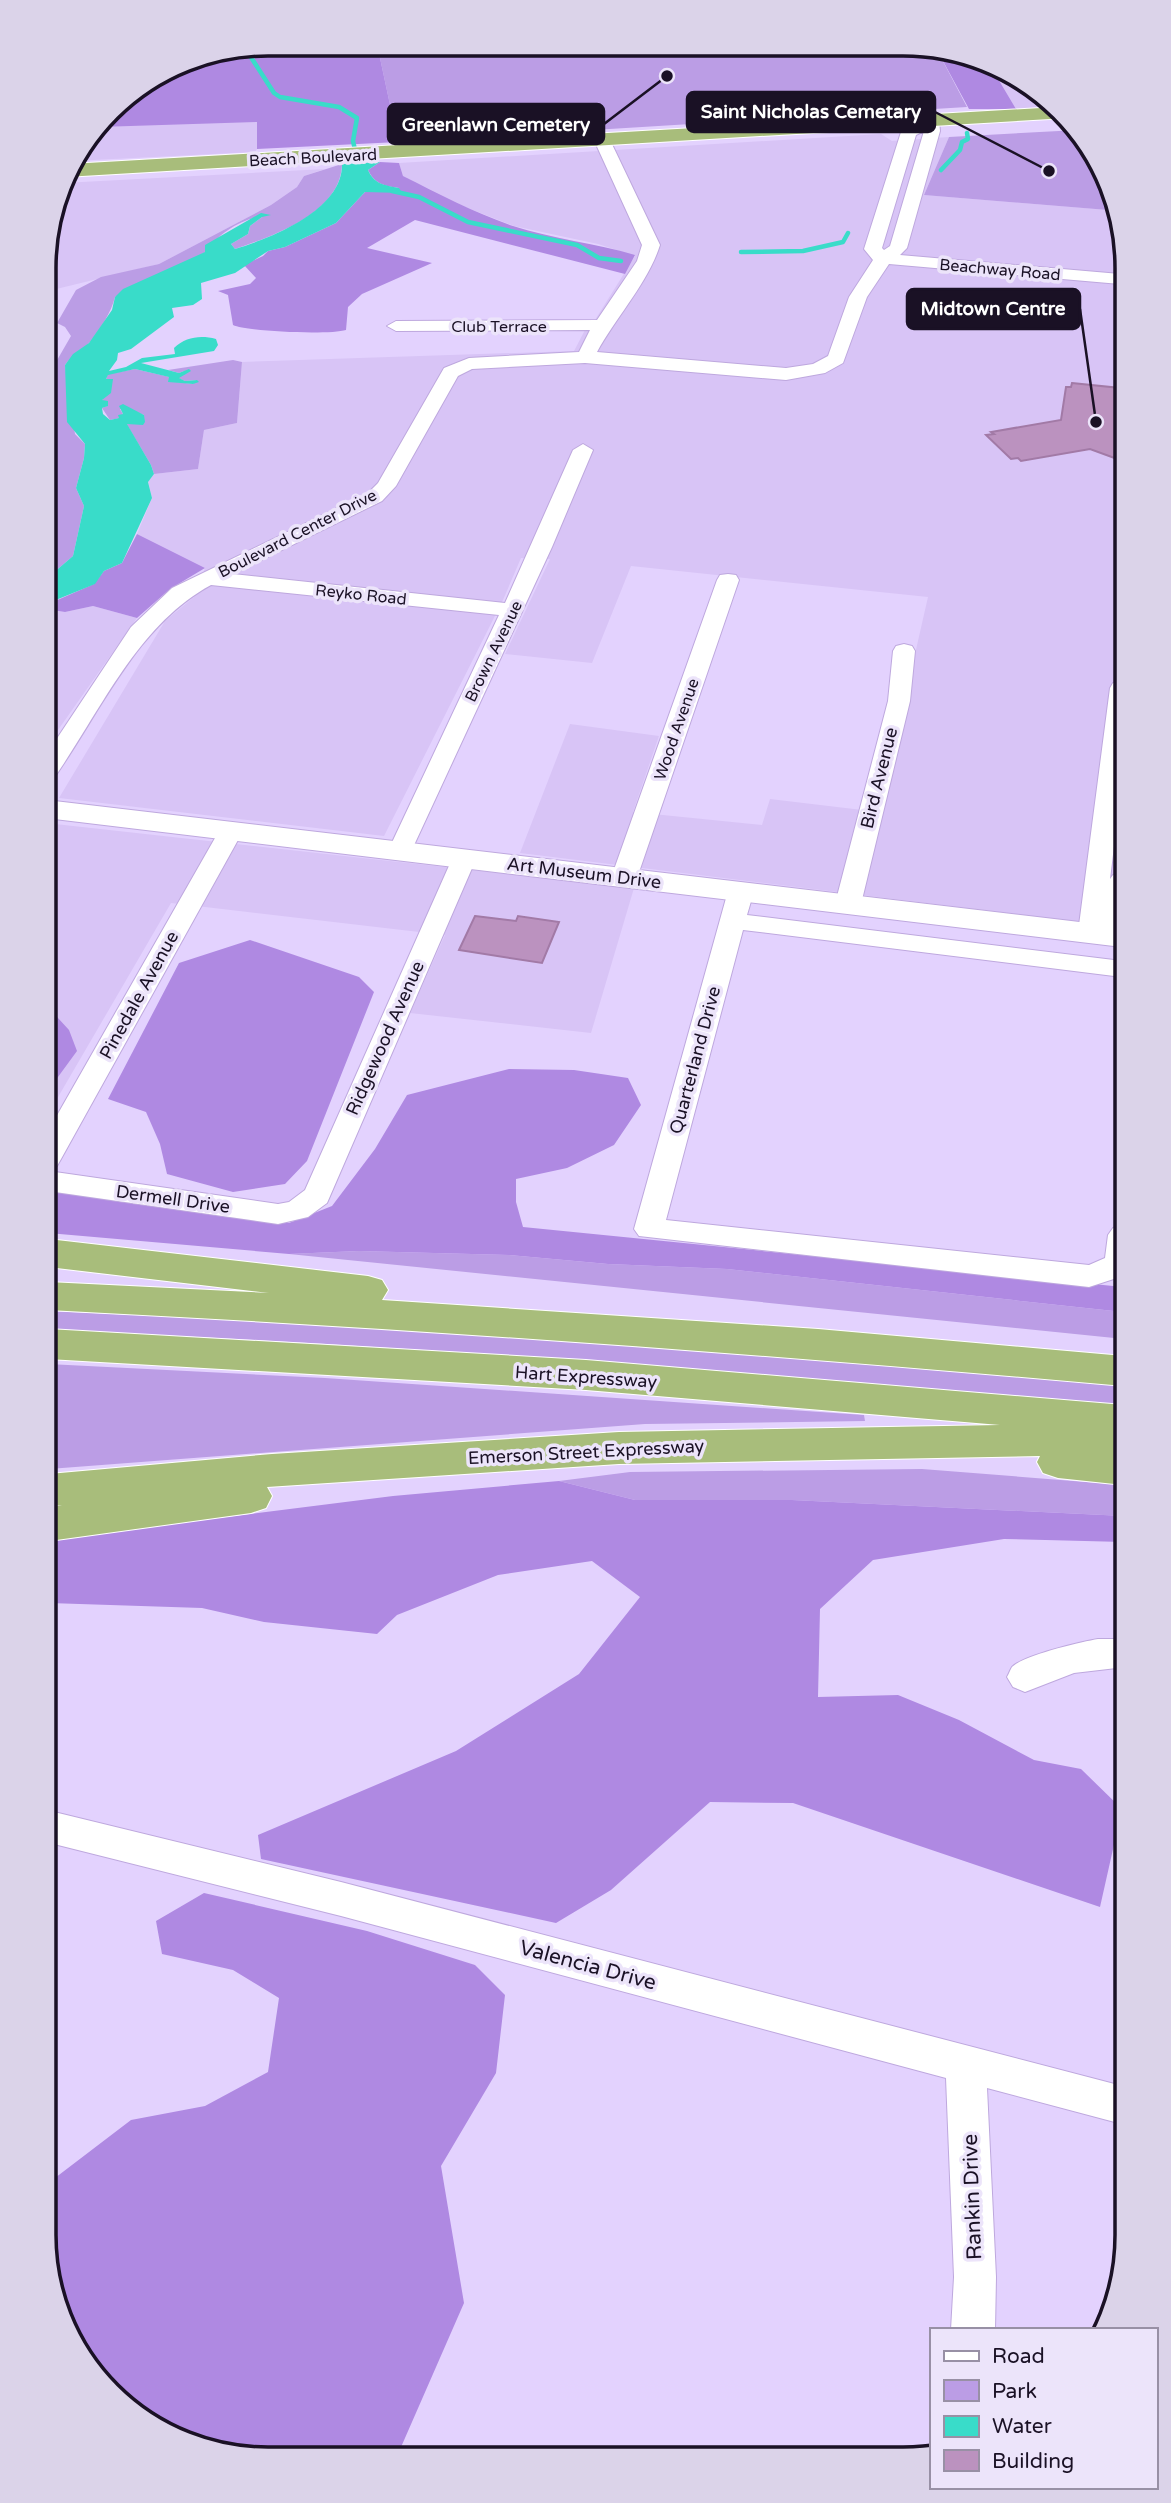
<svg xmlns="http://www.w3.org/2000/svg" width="1171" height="2503" font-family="'Varela Round',sans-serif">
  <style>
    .built { fill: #d8c4f6 }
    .green { fill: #bb9de5 }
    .forest { fill: #af89e2 }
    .water { fill: #39dcc9 }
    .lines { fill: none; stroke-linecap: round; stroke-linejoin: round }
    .stream { stroke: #39dcc9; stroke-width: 4.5 }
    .building { fill: #bb92bf; stroke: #a27aa6; stroke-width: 2 }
    .street-casing { stroke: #bea8de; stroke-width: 2 }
    .secondary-casing { stroke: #bea8de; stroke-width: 2 }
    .highway-casing { stroke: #fff; stroke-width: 2 }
    .street { fill: #fff; fill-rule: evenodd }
    .secondary { fill: #fff; fill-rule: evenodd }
    .highway { fill: #a8bd7b; fill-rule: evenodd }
    .labels { text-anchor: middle; stroke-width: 7; stroke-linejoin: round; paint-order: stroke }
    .far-street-label { font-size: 16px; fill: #1a1125; stroke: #ece4fa }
    .street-label { font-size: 18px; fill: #1a1125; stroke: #ece4fa }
    .near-street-label { font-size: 21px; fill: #1a1125; stroke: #ece4fa }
    .rim { fill: none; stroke: #1a1125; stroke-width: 3.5 }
    .leader { fill: none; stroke: #1a1125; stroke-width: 2.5 }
    .callout-dot { fill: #1a1125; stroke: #ece4fa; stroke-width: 2.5 }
    .callout { fill: #1a1125; stroke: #1a1125; stroke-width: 2.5 }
    .callout-label { font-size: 19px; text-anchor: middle; font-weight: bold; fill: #fff }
  </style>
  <rect width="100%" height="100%" fill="#e3d2fe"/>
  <path class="built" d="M 994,72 L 1051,100 L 1058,107 L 1016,109 Z
    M 230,121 L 258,122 L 257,149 L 255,152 L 73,161 L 99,127 Z
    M 881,134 L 892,141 L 949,137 L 924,195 L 1120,211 L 1122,927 L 520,853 L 570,724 L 659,736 L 633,812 L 762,825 L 770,799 L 879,812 L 928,597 L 631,566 L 592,663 L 505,654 L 550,559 L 521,558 L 503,600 L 384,836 L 59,798 L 165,621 L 194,597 L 205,568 L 137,534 L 152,498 L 148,481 L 154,474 L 198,469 L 204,430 L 237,423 L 242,362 L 574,351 L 585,330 L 595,320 L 635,256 L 598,244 L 514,226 L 465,207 L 403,176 L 399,163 Z
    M 325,169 L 304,176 L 297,187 L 271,205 L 159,264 L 44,292 L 44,253 L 63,183 Z
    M 93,606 L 137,618 L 46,747 L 46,609 L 65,612 Z
    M 46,823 L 634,888 L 591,1033 L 410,1013 L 445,935 L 171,903 L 47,1116 Z"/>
  <path class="green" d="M 377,44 L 936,48 L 967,107 L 398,142 Z
    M 1078,130 L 1090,144 L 1120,211 L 924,195 L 949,137 Z
    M 342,164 C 341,213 273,236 235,249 L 231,244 L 248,234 L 250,226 L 262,217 C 241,218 217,235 206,252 L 115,297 C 111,313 100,329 90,342 C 82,351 72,355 65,365 L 75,434 L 85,444 L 84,458 L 76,488 L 84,506 L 73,556 L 45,580 L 45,497 C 57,491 56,474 57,463 L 45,459 L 45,381 L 71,336 L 65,327 L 57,323 L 76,290 L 101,277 L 159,264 L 271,205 L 297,187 L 304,176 Z
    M 233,360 L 242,362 L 237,423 L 204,430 L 198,469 L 154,474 L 151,465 L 126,423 L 144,415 L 129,409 L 120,409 L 123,414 L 120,418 L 110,420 L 102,408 L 107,406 L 102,400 L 112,379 L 106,379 L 108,374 L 135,369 L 170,377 L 169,381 L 193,384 L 197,380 L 185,381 L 178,378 L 184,371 L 179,373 L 168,370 Z
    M 359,1251 L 509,1255 L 608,1264 L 727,1269 L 1123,1312 L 1124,1339 L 289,1254 Z
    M 48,1311 C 407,1326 766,1354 1124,1386 L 1124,1407 C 766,1372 407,1345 48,1330 Z
    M 48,1364 L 325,1378 L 864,1415 L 865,1421 L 645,1424 L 49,1469 Z
    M 922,1469 L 1124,1485 L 1124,1516 L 792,1500 L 635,1500 L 559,1481 L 630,1472 Z"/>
  <path class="forest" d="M 268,44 L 377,44 L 398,142 L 257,149 L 257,122 L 99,127 L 113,109 L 154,84 L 182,61 Z
    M 936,48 L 947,48 L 994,72 L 1016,109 L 969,109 Z
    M 380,162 L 399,163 L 403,176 C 439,194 475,213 513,226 C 553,239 595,243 635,255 L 625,274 L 415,220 L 367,248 L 432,263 L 362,294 L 348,307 L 346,330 C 330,335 248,332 233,325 L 228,295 L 218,291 L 250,284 L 256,278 L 244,265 L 263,256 L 268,251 L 285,247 L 336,223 L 365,192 L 399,188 C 384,186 375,184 368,170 Z
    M 137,534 L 205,568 L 170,589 L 137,618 L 93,606 L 65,612 L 46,609 L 46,605 L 94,584 L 104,571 L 122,563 Z
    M 250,940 L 359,977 L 374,992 L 307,1161 L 285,1184 L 233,1192 L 167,1174 L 160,1144 L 146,1112 L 108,1099 L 179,963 Z
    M 47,1006 L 69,1030 L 77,1051 L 47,1092 Z
    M 509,1069 L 574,1070 L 628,1078 L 641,1105 L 614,1145 L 567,1168 L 516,1179 L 516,1202 L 523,1227 L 1123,1287 L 1123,1312 L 727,1269 L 608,1264 L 509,1255 L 359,1251 L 289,1254 L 48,1233 L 48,1190 L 289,1223 L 332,1206 L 375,1149 L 407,1095 Z
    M 559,1481 L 635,1500 L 792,1500 L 1124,1516 L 1124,1542 L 1004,1539 L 873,1560 L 820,1609 L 818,1697 L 898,1695 L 959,1720 L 1034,1760 L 1081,1769 L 1122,1809 L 1100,1907 L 793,1803 L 710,1802 L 611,1890 L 556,1923 L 261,1859 L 258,1835 L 456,1751 L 579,1674 L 640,1597 L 592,1561 L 498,1575 L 397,1615 L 377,1634 L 264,1622 L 202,1608 L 49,1603 L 49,1539 L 393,1496 Z
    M 204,1893 L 367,1931 L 475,1965 L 505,1995 L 496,2073 L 441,2166 L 464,2303 L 398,2454 L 224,2455 L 120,2403 L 81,2359 L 51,2294 L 51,2181 L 131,2120 L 205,2106 L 268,2072 L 279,1998 L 233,1970 L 162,1954 L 156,1921 Z"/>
  <path class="water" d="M 380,162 L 368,170 C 374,184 384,185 399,188 L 402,193 L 365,192 L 336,223 L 285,247 L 268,251 L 235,273 L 201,283 L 202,299 L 193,305 L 172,308 L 174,317 L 131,349 L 118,353 L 117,360 L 109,371 L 126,367 L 142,358 L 175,354 L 174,348 C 186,337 200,335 216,339 L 218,345 L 214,351 L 141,363 L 179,373 L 189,369 L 191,371 L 179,378 L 185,381 L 197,380 L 199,382 L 193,384 L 168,382 L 169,377 L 135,369 L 108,375 L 106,379 L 113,379 L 111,393 L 102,400 L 108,401 L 108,406 L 102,408 L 103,414 L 110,420 L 119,418 L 118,415 L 123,414 L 119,406 L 123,404 L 144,415 L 145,422 L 143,425 L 127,424 L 151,465 L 154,474 L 148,482 L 152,498 L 122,563 L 104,571 L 95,584 L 46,604 L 45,580 L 73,556 L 84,506 L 76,488 L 84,458 L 85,444 L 67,422 L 65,365 L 73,354 L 89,343 L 112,310 L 115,297 L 123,289 L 205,252 L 205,245 L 261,213 L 271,215 L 262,217 L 250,226 L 248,234 L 231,244 L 235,249 C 271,238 343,210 342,164 Z"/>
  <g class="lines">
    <path class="stream" d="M 245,48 L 274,93 L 280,97 L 339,107 L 357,118 L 353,141 L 358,163
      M 941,170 L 960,150 L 962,142 L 968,139 L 967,133
      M 392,191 L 419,197 L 468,222 L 577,245 L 599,258 L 621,261
      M 741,252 L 803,251 L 843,242 L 848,233"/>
  </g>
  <path class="building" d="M 1072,383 L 1120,388 L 1120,460 L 1090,449 L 1021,461 L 1018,458 L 1011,459 L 986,435 L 994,434 L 991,432 L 1061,420 L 1066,387 L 1071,387 Z
    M 475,916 L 516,921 L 518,916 L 559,922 L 542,963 L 459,950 Z"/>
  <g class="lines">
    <defs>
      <path id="street" d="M 931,116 L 939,121 L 940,131 L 907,248 L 900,255 L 1120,274 L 1120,284 L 889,264 L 867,297 L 843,363 L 825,373 L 786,380 L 585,363 L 472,369 L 458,376 L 396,486 L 382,501 L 233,574 L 505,603 L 573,450 L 583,444 L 593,450 L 552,547 L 409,856 L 400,858 L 391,856 L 388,851 L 499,615 L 211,585 C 137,625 101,711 54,778 L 46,780 L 46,755 L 131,627 L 172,588 L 368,493 L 378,483 L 444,368 L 469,358 L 579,352 L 590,330 L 396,331 L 387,326 L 396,321 L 597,320 L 637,261 L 642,245 L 594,140 L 596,137 L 602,135 L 610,140 L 660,245 C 648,283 616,317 597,352 L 786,368 L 813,364 L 828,356 L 849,297 L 873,260 L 864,249 L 901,132 ZM 924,131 L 890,246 L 884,250 L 882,248 L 916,135 Z
        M 728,574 L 736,575 L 739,580 L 637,878 L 633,883 L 624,886 L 615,883 L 611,878 L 717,580 L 720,575 Z
        M 904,644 L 912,646 L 915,651 L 910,701 L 861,904 L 857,909 L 848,912 L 839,909 L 835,904 L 888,701 L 893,651 L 896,646 Z
        M 1121,681 L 1122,781 L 1110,879 L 1113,875 L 1122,873 L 1122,943 L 1107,943 L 1103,934 L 1100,939 L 1091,941 L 1082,939 L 1078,933 L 1110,688 L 1113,683 Z
        M 231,824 L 240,826 L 243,831 L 61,1159 L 57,1166 L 48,1169 L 47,1133 L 219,831 L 222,826 Z
        M 464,852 L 473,854 L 476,859 L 327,1203 L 308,1217 L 278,1224 L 48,1191 L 48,1171 L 278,1204 L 289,1202 L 305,1190 L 452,859 L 455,854 Z
        M 741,883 L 750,886 L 754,891 L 747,915 L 1122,961 L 1122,977 L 743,930 L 666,1220 L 1089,1265 L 1105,1258 L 1108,1235 L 1113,1228 L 1123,1225 L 1123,1276 L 1089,1287 L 639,1236 L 634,1229 L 728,891 L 732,886 Z
        M 1098,1639 L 1125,1639 L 1125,1667 L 1074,1673 L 1025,1692 L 1013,1687 L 1007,1677 C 1009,1674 1010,1670 1012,1667 C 1024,1655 1081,1642 1098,1639 Z
        M 50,1811 L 341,1882 L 1126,2087 L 1126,2125 L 987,2088 L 996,2277 L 995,2330 L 951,2330 L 954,2277 L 946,2078 L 341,1916 L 50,1843 Z"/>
      <path id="secondary" d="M 46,800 L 1122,927 L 1122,947 L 46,818 Z"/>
      <path id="highway" d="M 1058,107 L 1067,118 L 65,177 L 70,164 Z
        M 48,1239 L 368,1276 L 382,1280 L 388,1290 L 382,1300 L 818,1329 L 1124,1356 L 1124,1386 C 766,1354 407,1328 48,1310 L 48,1282 L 269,1293 L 48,1267 Z
        M 48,1329 L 586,1360 L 1124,1405 L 1124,1437 L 1120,1436 L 1123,1442 L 1117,1452 L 1124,1453 L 1124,1485 L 1058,1478 L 1043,1473 L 1037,1462 L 1040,1456 L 619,1464 L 267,1487 L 272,1496 L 266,1508 L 251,1513 L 49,1541 L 49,1507 L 62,1505 L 49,1506 L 49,1474 L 272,1454 L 619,1432 L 1000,1425 L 586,1390 L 48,1359 Z"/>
    </defs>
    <use href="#street" class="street-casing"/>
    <use href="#secondary" class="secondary-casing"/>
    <use href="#highway" class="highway-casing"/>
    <use href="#street" class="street"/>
    <use href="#secondary" class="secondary"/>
    <use href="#highway" class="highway"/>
  </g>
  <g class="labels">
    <g class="far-street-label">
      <text transform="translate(313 157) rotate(-3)" y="6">Beach Boulevard</text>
      <text transform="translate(1000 269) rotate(5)" y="6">Beachway Road</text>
      <text x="499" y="332">Club Terrace</text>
      <text transform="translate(297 533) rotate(-27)" y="6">Boulevard Center Drive</text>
      <text transform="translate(361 594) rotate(6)" y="6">Reyko Road</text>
      <text transform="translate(493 651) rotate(-64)" y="6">Brown Avenue</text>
      <text transform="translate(676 729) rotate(-71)" y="6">Wood Avenue</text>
    </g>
    <g class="street-label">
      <text transform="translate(879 778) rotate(-76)" y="6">Bird Avenue</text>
      <text transform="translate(584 873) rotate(7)" y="6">Art Museum Drive</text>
      <text transform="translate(139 995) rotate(-61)" y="6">Pinedale Avenue</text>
      <text transform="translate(385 1038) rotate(-66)" y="6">Ridgewood Avenue</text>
      <text transform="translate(695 1060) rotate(-75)" y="6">Quarterland Drive</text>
      <text transform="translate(173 1199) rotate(8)" y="6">Dermell Drive</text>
      <text transform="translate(586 1377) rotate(4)" y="6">Hart Expressway</text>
      <text transform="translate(586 1452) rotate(-3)" y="6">Emerson Street Expressway</text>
    </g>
    <g class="near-street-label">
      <text transform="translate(588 1965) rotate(15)" y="7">Valencia Drive</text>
      <text transform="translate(972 2197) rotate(-92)" y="7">Rankin Drive</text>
    </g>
  </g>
  <path d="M0 0H1171V2503H0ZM268 56H903A212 212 0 0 1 1115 268V2235A212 212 0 0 1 903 2447H268A212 212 0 0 1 56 2235V268A212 212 0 0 1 268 56Z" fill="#dbd3e9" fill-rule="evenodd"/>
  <path class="rim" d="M268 56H903A212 212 0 0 1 1115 268V2235A212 212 0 0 1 903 2447H268A212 212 0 0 1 56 2235V268A212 212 0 0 1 268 56Z"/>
  <path class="leader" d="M1049 171L935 112M667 76L604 124M1096 422L1080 309"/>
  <g class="callout-dot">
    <circle cx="1049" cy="171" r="7"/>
    <circle cx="667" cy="76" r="7"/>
    <circle cx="1096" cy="422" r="7"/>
  </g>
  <g class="callout">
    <rect x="687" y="92" width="248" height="40" rx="7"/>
    <rect x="388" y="104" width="216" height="40" rx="7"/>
    <rect x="907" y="289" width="173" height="40" rx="7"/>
  </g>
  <g class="callout-label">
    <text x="811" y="118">Saint Nicholas Cemetary</text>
    <text x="496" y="131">Greenlawn Cemetery</text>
    <text x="993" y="315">Midtown Centre</text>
  </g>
  <rect x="930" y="2328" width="228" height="161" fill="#ece4fa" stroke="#9890a5" stroke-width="2"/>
  <rect x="944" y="2351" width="35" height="10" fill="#ffffff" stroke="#9890a5" stroke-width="2"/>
  <text x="992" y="2363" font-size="21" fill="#1a1125">Road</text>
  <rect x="944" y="2380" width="35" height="21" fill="#bb9de5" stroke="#9890a5" stroke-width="2"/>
  <text x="992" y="2398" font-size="21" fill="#1a1125">Park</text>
  <rect x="944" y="2416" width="35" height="21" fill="#39dcc9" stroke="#9890a5" stroke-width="2"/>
  <text x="992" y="2433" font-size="21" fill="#1a1125">Water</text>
  <rect x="944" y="2450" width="35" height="21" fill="#bb92bf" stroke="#9890a5" stroke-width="2"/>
  <text x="992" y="2468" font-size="21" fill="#1a1125">Building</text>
</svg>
